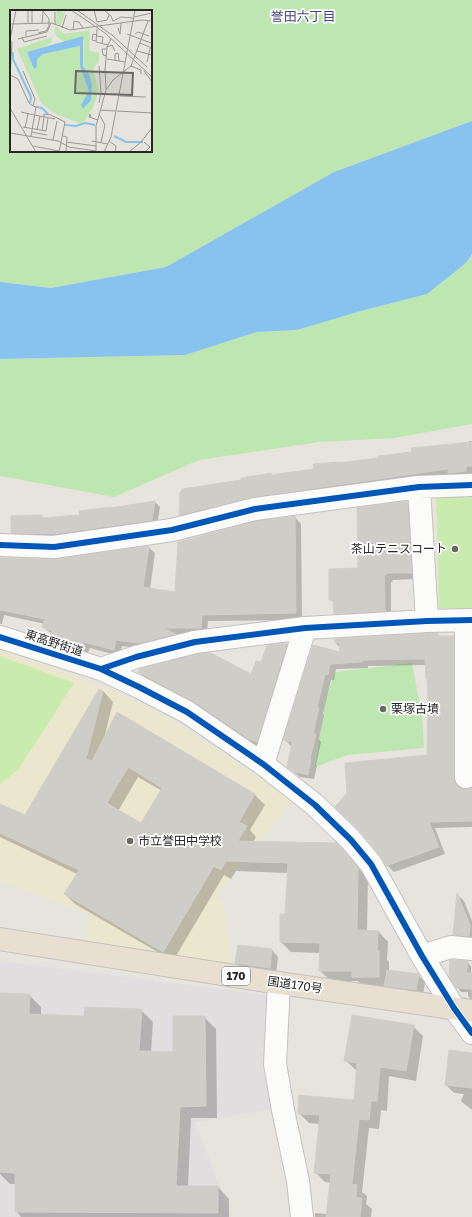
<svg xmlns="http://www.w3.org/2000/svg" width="472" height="1217" font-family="'Golos Text','Noto Sans JP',sans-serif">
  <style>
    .industrial { fill: #e1dee0 }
    .education { fill: #ebe7cf }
    .green { fill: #bee6b1; fill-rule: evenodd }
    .pitch { fill: #c9ebae }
    .water { fill: #88c3f0 }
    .shadow { fill: #0003; fill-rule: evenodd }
    .building { fill: #cfcdc7; stroke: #d1cfc8; fill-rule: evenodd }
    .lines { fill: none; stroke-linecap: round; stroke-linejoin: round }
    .minor-casing { stroke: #c3c2c2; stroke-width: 24 }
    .highway-casing { stroke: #c3c2bf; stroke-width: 24 }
    .minor { stroke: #fbfbfa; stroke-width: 22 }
    .highway { stroke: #e8dfd1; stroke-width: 22 }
    .cycleway-casing { stroke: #fff; stroke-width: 8 }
    .cycleway { stroke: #0057b8; stroke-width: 6 }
    .poi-dot { fill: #6a6966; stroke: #fff; stroke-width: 1.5 }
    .labels { text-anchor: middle; stroke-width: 3.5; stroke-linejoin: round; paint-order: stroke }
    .shield { fill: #fff; stroke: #686868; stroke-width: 1 }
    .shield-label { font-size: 11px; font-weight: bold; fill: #272727 }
    .poi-label { font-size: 12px; fill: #272727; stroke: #fff; text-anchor: start }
    .street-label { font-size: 12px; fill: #272727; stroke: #fff }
    .neighbourhood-label { font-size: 13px; fill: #45457b; stroke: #fff }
    .inset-river { fill: none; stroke: #88c3f0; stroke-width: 2 }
    .inset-road { fill: none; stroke: #9a9894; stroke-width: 1 }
    .view { fill: #6a6966; fill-opacity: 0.15; stroke: #6a6966; stroke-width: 2 }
    .inset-edge { fill: none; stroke: #272727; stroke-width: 2 }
  </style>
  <rect width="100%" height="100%" fill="#e6e4dc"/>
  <path class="industrial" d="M 0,961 L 266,995 L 268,1063 L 278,1108 L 195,1122 L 231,1217 L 0,1217 Z"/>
  <path class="education" d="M 0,650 L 79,677 L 157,711 L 293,800 L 215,896 L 224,902 L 230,966 L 87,943 L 89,914 L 0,881 Z"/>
  <path class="green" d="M 0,0 L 472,0 L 472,121 L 334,172 L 166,267 L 51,288 L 0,282 ZM 11,11 L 151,11 L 151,151 L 11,151 Z
    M 472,254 L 472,424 L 394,438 L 319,442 L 199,460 L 114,497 L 0,476 L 0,359 L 185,355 L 257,332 L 297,330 L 361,311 L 427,294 L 466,263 Z
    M 412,663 L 422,717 L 424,748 L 347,755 L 315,767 L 326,699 L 335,672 Z"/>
  <path class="pitch" d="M 436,490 L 472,490 L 472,610 L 439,608 Z
    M 0,656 L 74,683 L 18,770 L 0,784 Z"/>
  <path class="water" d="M 472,121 L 472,254 L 466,263 L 427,294 L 361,311 L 297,330 L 257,332 L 185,355 L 0,359 L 0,282 L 51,288 L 166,267 L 334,172 Z"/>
  <path class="shadow" d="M 469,441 L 472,441 L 472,477 L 186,521 L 180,515 L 181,493 L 243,481 L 270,474 L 273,476 L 315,469 L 338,463 L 339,464 L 413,453 L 469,443 Z
    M 155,502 L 160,507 L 157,525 L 59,539 L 18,538 L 12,532 L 42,516 L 44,518 L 81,516 L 112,509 Z
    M 407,502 L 414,509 L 418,579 L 392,580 L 393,582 L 391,582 L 391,617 L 341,620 L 335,613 L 334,603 L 330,599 L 359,569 Z
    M 295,517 L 301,524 L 302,620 L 208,621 L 207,634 L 174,634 L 181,641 L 146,649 L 122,646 L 120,656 L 90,648 L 87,655 L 56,646 L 50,639 L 52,634 L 43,627 L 45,624 L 4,615 L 2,624 L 0,624 L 0,559 L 54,560 L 148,547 L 155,553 L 150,589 L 176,593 Z
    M 437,634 L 440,637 L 453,637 L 459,643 L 459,784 L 461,789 L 472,789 L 472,827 L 435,828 L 445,854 L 394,872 L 387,865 L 428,756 L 429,698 L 426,665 L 368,666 L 368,668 L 336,669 L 334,680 L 331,680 L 323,714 L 324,715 L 319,739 L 321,742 L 316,765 L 317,766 L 314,779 L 300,777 L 288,767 L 292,747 L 285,740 L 313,647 L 341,653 L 340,648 L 336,643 Z
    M 287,644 L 294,652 L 258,747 L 201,708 L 146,680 L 139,672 L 252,675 L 262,664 L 268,646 Z
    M 103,691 L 113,702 L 104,739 L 255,795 L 265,805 L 250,830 L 256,837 L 253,842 L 347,855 L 368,879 L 367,931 L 378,931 L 388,942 L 387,960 L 389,962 L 389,971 L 418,975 L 425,982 L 423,996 L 392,992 L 387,986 L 363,986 L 358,981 L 331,981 L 320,971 L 321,953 L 291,952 L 281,942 L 286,915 L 288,873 L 236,871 L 231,879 L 224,875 L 173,961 L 75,904 L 65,894 L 77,874 L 0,837 L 0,805 L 25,817 ZM 138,777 L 162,791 L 142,825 L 118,811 Z
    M 458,895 L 464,901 L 472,921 L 472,942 L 461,941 L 454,934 Z
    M 272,950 L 278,957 L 276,974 L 243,970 L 236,963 Z
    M 467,962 L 471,966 L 472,1000 L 468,996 L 468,992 L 461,992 L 457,987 Z
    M 0,994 L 29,995 L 41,1007 L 41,1015 L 85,1017 L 141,1010 L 153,1022 L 151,1052 L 174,1054 L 204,1017 L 216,1029 L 217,1118 L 191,1118 L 188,1187 L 218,1187 L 229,1199 L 229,1217 L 21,1217 L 16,1211 L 16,1184 L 10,1184 L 0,1174 Z
    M 413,1026 L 423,1036 L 416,1081 L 389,1076 L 387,1111 L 381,1110 L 379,1129 L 369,1128 L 362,1192 L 367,1196 L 366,1204 L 372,1209 L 371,1217 L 315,1217 L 315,1213 L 327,1214 L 331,1183 L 325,1182 L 315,1172 L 320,1124 L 309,1123 L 299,1113 L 355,1101 L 357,1071 L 346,1061 Z
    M 472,1054 L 472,1110 L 461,1101 L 464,1094 L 454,1093 L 446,1085 Z"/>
  <path class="building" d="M 472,442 L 472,466 L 466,466 L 466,471 L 448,473 L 448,469 L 253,497 L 179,515 L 180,492 L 182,491 L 182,489 L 241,480 L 241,478 L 271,473 L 271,475 L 314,469 L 313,464 L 338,462 L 338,463 L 378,458 L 378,456 L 412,452 L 411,448 Z
    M 155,501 L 152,520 L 53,534 L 11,533 L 11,516 L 42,515 L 42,518 L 80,515 L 79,511 L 111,507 L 111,508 Z
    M 407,501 L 412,573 L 386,573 L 386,575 L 384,575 L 385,611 L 334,614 L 333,600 L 329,600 L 329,569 L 358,568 L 357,508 Z
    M 295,516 L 296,613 L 202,615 L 201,628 L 164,628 L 175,634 L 139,643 L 116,640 L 114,650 L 83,642 L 81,650 L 49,639 L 52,631 L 42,627 L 45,619 L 0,610 L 0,558 L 56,559 L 149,546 L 143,587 L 175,592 L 178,542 L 257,521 Z
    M 428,633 L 438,633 L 438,636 L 454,636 L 454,777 L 455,783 L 459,788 L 466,789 L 472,788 L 472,821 L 429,822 L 439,847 L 386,866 L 381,856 L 361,832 L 335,807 L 347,793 L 345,763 L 427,755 L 428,698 L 427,678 L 426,678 L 425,659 L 362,660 L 362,662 L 330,664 L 328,675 L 325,674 L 317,708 L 319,708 L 313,734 L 316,734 L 310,759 L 311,759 L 308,775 L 293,771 L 287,767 L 292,742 L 283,740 L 313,645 L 340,652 L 339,643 L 335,643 L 334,639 Z
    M 286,643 L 287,643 L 257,742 L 249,739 L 193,701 L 138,672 L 140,669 L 197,654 L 211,653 L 251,674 L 256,661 L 261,662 L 267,645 Z
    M 99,689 L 103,691 L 86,759 L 92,761 L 117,712 L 255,794 L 239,822 L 247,826 L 238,841 L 337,843 L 342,849 L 358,868 L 357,930 L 378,931 L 377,951 L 379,951 L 379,977 L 352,977 L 352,971 L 319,971 L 320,943 L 280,942 L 280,914 L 285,914 L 288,863 L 226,861 L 221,870 L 214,866 L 163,952 L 64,894 L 79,870 L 0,833 L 0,804 L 25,815 ZM 128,767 L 162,788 L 141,823 L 107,803 Z
    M 457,893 L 470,925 L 469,936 L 453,935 Z
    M 238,945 L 272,949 L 270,968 L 235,963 Z
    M 450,960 L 468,961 L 466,973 L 472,973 L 472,989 L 456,988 L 449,976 Z
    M 387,970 L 419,974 L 416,990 L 384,986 Z
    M 0,993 L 30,994 L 29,1014 L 84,1016 L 85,1007 L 142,1009 L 139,1051 L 173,1052 L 173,1016 L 205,1016 L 206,1106 L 180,1107 L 176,1186 L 218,1186 L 218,1213 L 15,1212 L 15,1173 L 0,1172 Z
    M 352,1015 L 414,1025 L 406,1071 L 380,1067 L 377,1101 L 371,1101 L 369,1120 L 359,1119 L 352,1184 L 357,1185 L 356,1198 L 362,1198 L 360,1217 L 326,1217 L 331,1174 L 314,1173 L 320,1115 L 298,1114 L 299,1095 L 354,1100 L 357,1063 L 344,1061 Z
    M 449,1050 L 472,1053 L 472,1088 L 445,1085 Z"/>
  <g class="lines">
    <defs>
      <path id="minor" d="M 419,487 L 427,621
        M 0,545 L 54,547 L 172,530 L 255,509 L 419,487 L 472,485
        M 466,620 L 466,777
        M 0,637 L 101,669 L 139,687 L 187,712 L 263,764 L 315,805 L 351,840 L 371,864 L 422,956 L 454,1008 L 472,1033
        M 101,669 L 136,657 L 195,642 L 305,628 L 427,621 L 472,620
        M 263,764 L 305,628
        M 422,956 L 451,947 L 472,949
        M 279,983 L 275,1064 L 283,1110 L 298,1181 L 302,1217"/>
      <path id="highway" d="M 0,939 L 279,983 L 472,1011"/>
    </defs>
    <use href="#minor" class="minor-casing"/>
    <use href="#highway" class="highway-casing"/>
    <use href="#minor" class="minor"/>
    <use href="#highway" class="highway"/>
    <defs>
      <path id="cycleway" d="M 0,545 L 54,547 L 172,530 L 255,509 L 419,487 L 472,485
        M 0,637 L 101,669 L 139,687 L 187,712 L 263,764 L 315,805 L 351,840 L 371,864 L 422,956 L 454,1008 L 472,1033
        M 101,669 L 136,657 L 195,642 L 305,628 L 427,621 L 472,620"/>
    </defs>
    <use href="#cycleway" class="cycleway-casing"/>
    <use href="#cycleway" class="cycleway"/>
  </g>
  <g class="poi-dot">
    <circle cx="455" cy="549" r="4"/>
    <circle cx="383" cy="709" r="4"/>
    <circle cx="130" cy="841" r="4"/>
  </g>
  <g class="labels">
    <rect class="shield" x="222" y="967" width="28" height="18" rx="3"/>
    <g class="shield-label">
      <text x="236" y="980">170</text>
    </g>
    <g class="poi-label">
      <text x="447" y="553" text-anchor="end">茶山テニスコート</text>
      <text x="391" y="713">栗塚古墳</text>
      <text x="138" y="845">市立誉田中学校</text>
    </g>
    <g class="street-label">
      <text transform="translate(54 643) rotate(18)" y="4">東高野街道</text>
      <text transform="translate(295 985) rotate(8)" y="4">国道170号</text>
    </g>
    <g class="neighbourhood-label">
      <text x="303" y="21">誉田六丁目</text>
    </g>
  </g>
  <g transform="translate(10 10)">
    <rect width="142" height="142" fill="#e6e4dc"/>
    <path d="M 47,0 L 55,3 L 51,16 L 46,14 ZM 46,16 L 54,24 L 80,20 L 79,41 L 89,43 L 89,52 L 83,58 L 88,79 L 87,87 L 83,98 L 72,114 L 46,104 L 32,94 L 7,39 L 42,27 L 42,32 L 36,36 L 17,42 L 24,58 L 27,49 L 33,44 L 70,36 L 70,56 L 79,81 L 72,98 L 82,84 L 79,64 L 73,54 L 74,31 L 67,27 L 55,32 L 46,26 L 44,20 Z" fill="#bee6b1"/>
    <path d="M 73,26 L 73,56 L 79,64 L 82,75 L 81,90 L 73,99 L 71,95 L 79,81 L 70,56 L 70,36 L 33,44 L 27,49 L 27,57 L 24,59 L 17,42 Z" fill="#88c3f0"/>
    <path class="inset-river" d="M 3,42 L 3,49 L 21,87 L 20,93M 26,97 L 32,98 L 38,104M 55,115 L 66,116 L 75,113 L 85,115M 104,126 L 116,132 L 133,132"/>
    <path class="inset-road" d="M 18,0 L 18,14M 22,0 L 22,14M 61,0 L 95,23 L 142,67M 67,0 L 102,25 L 137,57M 84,0 L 87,12 L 97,10 L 99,5M 94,0 L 101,6 L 103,11M 124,7 L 142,3M 103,11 L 111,7 L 123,8M 0,14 L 42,13 L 60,20 L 132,10 L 142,11M 32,14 L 33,2M 45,15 L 45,2M 52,18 L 56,5M 108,18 L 110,24 L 111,13M 87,19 L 86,32 L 98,35M 63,20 L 64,11 L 69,12 L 73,18M 28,23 L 36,21 L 39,16 L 39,9 L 32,0M 117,24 L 141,33M 125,24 L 128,22 L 139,26M 16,26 L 16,21 L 29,20M 86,26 L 93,27 L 92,33M 12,27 L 14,32 L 37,26M 0,29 L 2,33 L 0,67M 8,29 L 37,22 L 41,13M 0,30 L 6,0M 86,31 L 82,30 L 83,24 L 87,25M 130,33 L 142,38M 97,37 L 102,35 L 105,41M 97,39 L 92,39 L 93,45 L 97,46M 127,41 L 142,45M 97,49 L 115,52M 105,50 L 105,44 L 108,43 L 109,51M 137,52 L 140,38M 121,56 L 131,60 L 131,64M 13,61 L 25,89 L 23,96 L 26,97 L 21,126M 134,61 L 142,72M 0,65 L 8,69 L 19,93 L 23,96M 96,79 L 95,60 L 97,37 L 101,29M 110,86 L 136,87M 89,93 L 91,82 L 89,56M 0,98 L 26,142M 90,100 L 105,101M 107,101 L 142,103M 11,102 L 24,105M 89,104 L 95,115 L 91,132M 25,105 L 45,109M 34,107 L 34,104 L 41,105 L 55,112 L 49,142M 81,108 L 80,104 L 79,107 L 88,110M 13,117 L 36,121 L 38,108M 15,118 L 18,104M 27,120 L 30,106M 32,121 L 34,107M 21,122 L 37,125M 0,123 L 48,131 L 59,137 L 86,141M 53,126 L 57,127 L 56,142M 43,130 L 47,111M 82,131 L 98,134M 99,131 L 106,136 L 105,142M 56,132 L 86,136M 134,132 L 140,137 L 135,142M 23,136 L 49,141M 86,142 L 86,116 L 96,80 L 103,70 L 121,56 L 138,11M 94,142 L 101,127 L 125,0M 119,142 L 131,132 L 142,118"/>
    <path class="view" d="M 66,61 L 123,63 L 122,85 L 65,83 Z"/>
    <rect width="142" height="142" class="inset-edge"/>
  </g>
</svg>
